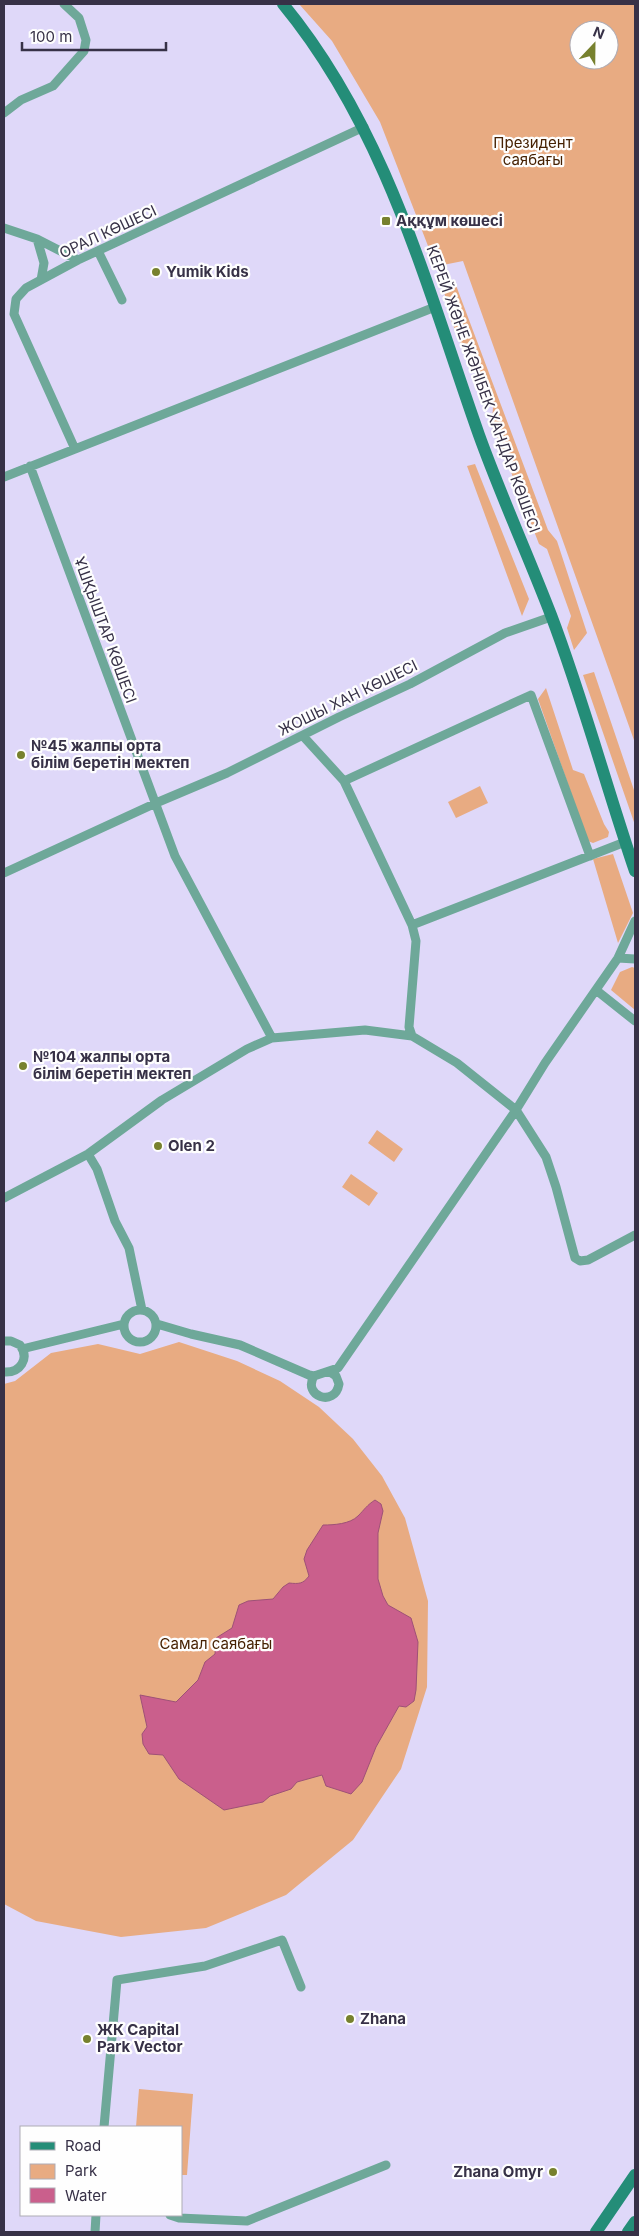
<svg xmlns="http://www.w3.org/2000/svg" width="639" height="2236" font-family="Inter,sans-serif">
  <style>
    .green { fill: #e8ab82; fill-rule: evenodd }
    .water { fill: #ca5f8c; stroke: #9e5177 }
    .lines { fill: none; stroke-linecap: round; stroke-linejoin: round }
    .street { stroke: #6ea899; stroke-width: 9 }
    .secondary { stroke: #248d78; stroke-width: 12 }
    .poi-dot { fill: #77812e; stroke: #fefefe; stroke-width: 2 }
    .labels { text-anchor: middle; stroke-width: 4.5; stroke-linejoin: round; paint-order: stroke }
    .park-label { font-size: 15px; fill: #462102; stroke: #fefefe }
    .poi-label { font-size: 15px; font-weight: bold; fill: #373147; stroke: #fefefe; text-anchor: start }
    .street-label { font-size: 15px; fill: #373147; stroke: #fefefe }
  </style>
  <rect width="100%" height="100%" fill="#dfd8f9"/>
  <path class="green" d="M 299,4 L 635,4 L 635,743 L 463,261 L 438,266 L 435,264 L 380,122 L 332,41 ZM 579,30 L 609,30 L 609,60 L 579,60 Z
    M 454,280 L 548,530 L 557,541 L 587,633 L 574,650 L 567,628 L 571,616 L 547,549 L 539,544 L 492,423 L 493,407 L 474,355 L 464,350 L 452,323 L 443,288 L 444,283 Z
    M 475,464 L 529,599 L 522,616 L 467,466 Z
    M 594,672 L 635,793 L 635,825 L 583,675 Z
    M 546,688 L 573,770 L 584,774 L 604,824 L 609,832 L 608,837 L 593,843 L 588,841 L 538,699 Z
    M 480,786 L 488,803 L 456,818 L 448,802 Z
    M 613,854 L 633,913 L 618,943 L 593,859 Z
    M 632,967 L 635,968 L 635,1010 L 611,990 L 620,972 Z
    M 377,1130 L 403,1149 L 394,1162 L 368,1143 Z
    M 351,1174 L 378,1193 L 369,1206 L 342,1187 Z
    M 179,1342 L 237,1361 L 280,1381 L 319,1407 L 353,1439 L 382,1476 L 405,1518 L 428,1601 L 427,1687 L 401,1769 L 353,1840 L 286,1895 L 206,1928 L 121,1937 L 36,1921 L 4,1904 L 4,1384 L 15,1381 L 51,1353 L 98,1344 L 140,1354 Z
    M 139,2089 L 193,2094 L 187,2175 L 181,2175 L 181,2127 L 136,2127 Z"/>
  <path class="water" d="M 375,1500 L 381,1504 L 383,1511 L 378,1533 L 378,1579 L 383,1596 L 388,1605 L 411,1618 L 418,1642 L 416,1690 L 414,1701 L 406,1707 L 399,1706 L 376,1747 L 362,1782 L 351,1794 L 326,1786 L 322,1775 L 297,1782 L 291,1789 L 270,1796 L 263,1802 L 224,1810 L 179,1779 L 163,1755 L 149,1754 L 143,1744 L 142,1734 L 147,1727 L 140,1695 L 176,1702 L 198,1680 L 205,1662 L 215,1654 L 216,1638 L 232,1628 L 239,1605 L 248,1601 L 273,1599 L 283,1587 L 289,1583 C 299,1584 303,1584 309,1576 L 304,1559 L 307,1550 L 323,1525 C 334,1525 350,1524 358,1516 C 364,1510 367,1505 375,1500 Z"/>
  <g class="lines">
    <path class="street" d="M 4,113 L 21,100 L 53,86 L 84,51 L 86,40 L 79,18 L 64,4
      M 4,228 L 37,239 L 78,260
      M 37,239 L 44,263 L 41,280
      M 98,251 L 122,300
      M 75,449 L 14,314 L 16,299 L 26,288 L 78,260 L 364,127
      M 30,466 L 175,856 L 272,1038
      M 4,477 L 435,307
      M 303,736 L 344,781
      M 590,856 L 531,695 L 344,781 L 412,925 L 625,842
      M 4,873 L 156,803 L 227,773 L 339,717 L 410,684 L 505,633 L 551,617
      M 618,958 L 635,959
      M 596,990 L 635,1021
      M 412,1036 L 409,1027 L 416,941 L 412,925
      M 88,1154 L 97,1169 L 115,1221 L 129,1248 L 142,1310
      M 4,1198 L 88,1154 L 162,1100 L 247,1049 L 272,1038 L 365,1030 L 412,1036 L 457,1063 L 516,1110 L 545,1063 L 618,958 L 635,921
      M124 1326a16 16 0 1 1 32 0a16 16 0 1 1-32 0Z
      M 157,1324 L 191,1334 L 240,1345 L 309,1375 L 314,1376 L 338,1368 L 516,1110 L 546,1157 L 556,1187 L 575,1258 L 580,1261 L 588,1260 L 635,1235
      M 4,1341 L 11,1341 L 20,1345 C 30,1359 20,1373 4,1372
      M 22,1349 L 124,1324
      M 314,1376 C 302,1396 335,1408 339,1384 L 336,1376 L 330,1372
      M 104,2127 L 117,1980 L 205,1966 L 282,1940 L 301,1987
      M 170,2215 L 179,2218 L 247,2221 L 386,2165
      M 95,2232 L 96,2215"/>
    <path class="secondary" d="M 283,4 C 386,129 426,285 479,435 C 501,496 528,555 551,615 C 583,699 606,786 635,871
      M 596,2232 L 635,2175
      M 628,2232 L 635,2222"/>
  </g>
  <g class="poi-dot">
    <rect x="381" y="216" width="10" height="10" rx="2.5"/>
    <circle cx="156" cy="272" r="5"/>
    <circle cx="21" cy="755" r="5"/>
    <circle cx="23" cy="1066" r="5"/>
    <circle cx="158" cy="1146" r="5"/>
    <circle cx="350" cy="2019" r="5"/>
    <circle cx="87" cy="2039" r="5"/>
    <circle cx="553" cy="2172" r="5"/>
  </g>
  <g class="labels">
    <g class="park-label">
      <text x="533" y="148">Президент<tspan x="533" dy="17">саябағы</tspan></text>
      <text x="216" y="1649">Самал саябағы</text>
    </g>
    <g class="poi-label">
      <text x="396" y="226">Аққұм көшесі</text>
      <text x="166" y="277">Yumik Kids</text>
      <text x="31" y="751">№45 жалпы орта<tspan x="31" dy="17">білім беретін мектеп</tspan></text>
      <text x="33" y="1062">№104 жалпы орта<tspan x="33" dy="17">білім беретін мектеп</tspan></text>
      <text x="168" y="1151">Olen 2</text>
      <text x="360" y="2024">Zhana</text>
      <text x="97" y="2035">ЖК Capital<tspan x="97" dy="17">Park Vector</tspan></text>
      <text x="543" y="2177" text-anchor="end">Zhana Omyr</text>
    </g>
    <g class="street-label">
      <text transform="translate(108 232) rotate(-25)" y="5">ОРАЛ КӨШЕСІ</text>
      <text transform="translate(483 389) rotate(70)" y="5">КЕРЕЙ ЖӘНЕ ЖӘНІБЕК ХАНДАР КӨШЕСІ</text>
      <text transform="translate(105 630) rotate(70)" y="5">ҰШҚЫШТАР КӨШЕСІ</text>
      <text transform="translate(348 698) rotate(-26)" y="5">ЖОШЫ ХАН КӨШЕСІ</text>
    </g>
  </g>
  <rect width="639" height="2236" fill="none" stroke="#373147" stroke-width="10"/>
  <rect x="20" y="2126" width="162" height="90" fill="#fefefe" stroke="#aeacb5"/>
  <rect x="30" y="2142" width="25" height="8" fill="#248d78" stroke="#aeacb5"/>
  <text x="65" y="2151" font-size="15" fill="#373147">Road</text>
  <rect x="30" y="2164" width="25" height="15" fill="#e8ab82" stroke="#aeacb5"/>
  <text x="65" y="2176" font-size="15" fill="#373147">Park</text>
  <rect x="30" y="2188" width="25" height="15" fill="#ca5f8c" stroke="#aeacb5"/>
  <text x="65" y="2201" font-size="15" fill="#373147">Water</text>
  <g transform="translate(594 45) rotate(22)"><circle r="24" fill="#fefefe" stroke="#aeacb5"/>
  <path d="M0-4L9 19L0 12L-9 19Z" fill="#77812e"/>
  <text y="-8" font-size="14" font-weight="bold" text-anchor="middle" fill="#373147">N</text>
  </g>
  <path d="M22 42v8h144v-8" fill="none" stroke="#373147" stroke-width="2.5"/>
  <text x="30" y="42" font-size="15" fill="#373147" stroke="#fefefe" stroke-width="4" paint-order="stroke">100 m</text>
</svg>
